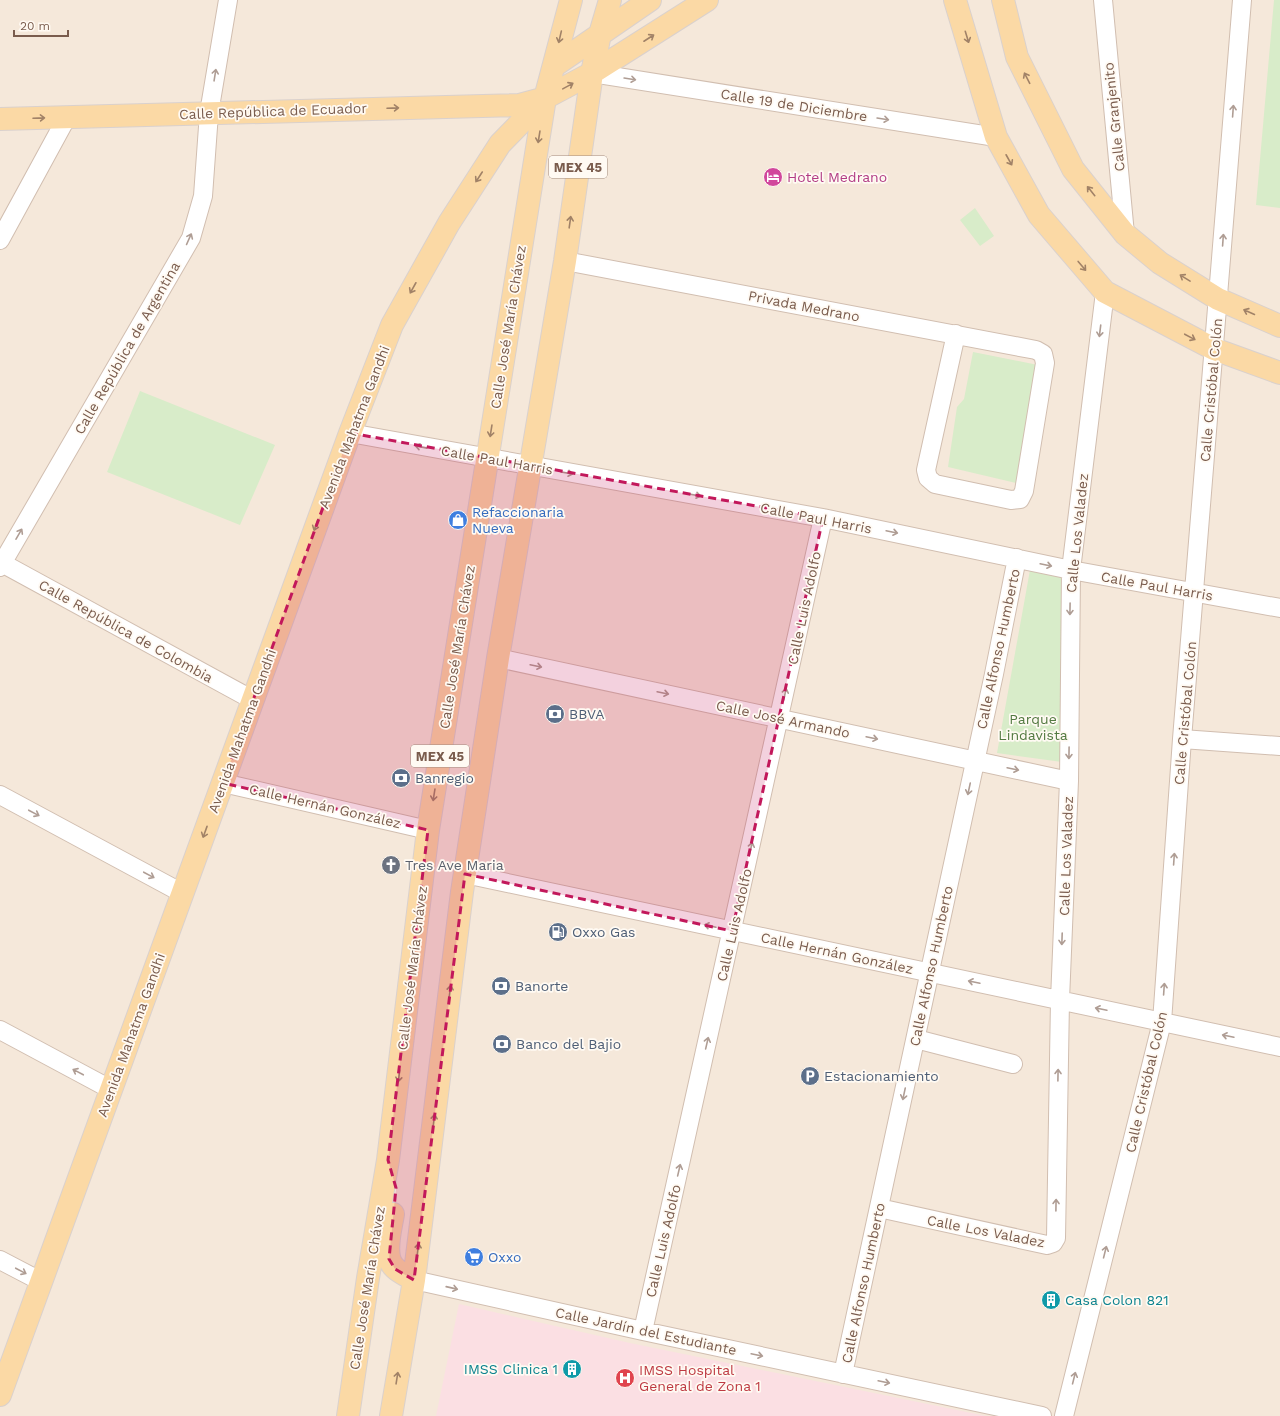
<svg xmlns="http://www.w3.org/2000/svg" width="1280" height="1416" font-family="'Work Sans',sans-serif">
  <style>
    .residential { fill: #f5e8da }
    .medical { fill: #fbdfe3 }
    .green { fill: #d8ecc9 }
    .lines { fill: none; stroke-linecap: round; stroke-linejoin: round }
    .minor-casing { stroke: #d1beb0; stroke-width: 20 }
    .major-casing { stroke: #dad1cd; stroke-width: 24 }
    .minor { stroke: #fff; stroke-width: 18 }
    .major { stroke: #fbd9a5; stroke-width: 22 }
    .oneway { stroke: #a18267 }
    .oneway2 { stroke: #af9d94 }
    .marked { fill: #c2185b; fill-opacity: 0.2; stroke: #c2185b; stroke-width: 3; stroke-dasharray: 8 5; stroke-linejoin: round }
    .labels { text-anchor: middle; stroke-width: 3.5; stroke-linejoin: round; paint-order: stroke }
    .shield { fill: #fffaf3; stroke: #a28b7f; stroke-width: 1 }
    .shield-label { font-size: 13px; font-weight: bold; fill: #7a5c4d }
    .street-label { font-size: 14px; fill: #7a5c4d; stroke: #fffaf3 }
    .hotel-label { font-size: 14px; fill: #b23c85; stroke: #fffaf3; text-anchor: start }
    .shop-label { font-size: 14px; fill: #366cbe; stroke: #fffaf3; text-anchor: start }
    .service-label { font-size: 14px; fill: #4e5e75; stroke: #fffaf3; text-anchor: start }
    .park-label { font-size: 14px; fill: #537a41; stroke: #fffaf3 }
    .worship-label { font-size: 14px; fill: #5b616d; stroke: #fffaf3; text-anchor: start }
    .culture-label { font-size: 14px; fill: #0d838f; stroke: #fffaf3; text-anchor: start }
    .health-label { font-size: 14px; fill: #be3a42; stroke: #fffaf3; text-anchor: start }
  </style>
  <rect width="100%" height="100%" fill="#fdf6ec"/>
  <path class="residential" d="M 0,0 L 1280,0 L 1280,1416 L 0,1416 Z"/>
  <path class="medical" d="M 459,1304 L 630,1343 L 986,1416 L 436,1416 Z"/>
  <path class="green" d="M 1274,0 L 1280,0 L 1280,208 L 1256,205 Z
    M 975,208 L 994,236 L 980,246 L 960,220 Z
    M 973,352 L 1038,365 L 1016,483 L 948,467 L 957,407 L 964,399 Z
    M 140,391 L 275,445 L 240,525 L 107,472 Z
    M 1030,570 L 1067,575 L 1062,762 L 997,753 Z"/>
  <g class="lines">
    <defs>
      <path id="minor" d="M 1103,0 L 1125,234
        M 592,73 L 996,137
        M 0,240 L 67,117
        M 565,261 L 1036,350 L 1043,354 L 1045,363 L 1024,491 L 1020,499 L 1011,500 L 935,484 L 928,478 L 926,470 L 956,334
        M 350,433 L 823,518 L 1071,570 L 1280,608
        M 0,562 L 253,700
        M 0,567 L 191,238 L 203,196 L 209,113 L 228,0
        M 498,658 L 1069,781
        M 1182,739 L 1280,746
        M 223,783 L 428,830
        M 0,795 L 182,893
        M 465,874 L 1280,1047
        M 0,1030 L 112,1090
        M 916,1039 L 1013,1064
        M 879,1208 L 1047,1245 L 1053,1243 L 1056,1238 L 1060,1000 L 1069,781 L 1071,570 L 1105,292
        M 0,1260 L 42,1282
        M 414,1280 L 643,1331 L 1042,1416
        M 643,1331 L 823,518
        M 843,1374 L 994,674 L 1017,558
        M 1064,1416 L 1162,1022 L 1182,739 L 1242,0"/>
      <path id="major" d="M 955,0 L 996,137 L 1039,215 L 1105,292 L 1214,349 L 1280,373
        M 1003,0 L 1017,57 L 1073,169 L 1125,234 L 1160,263 L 1218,299 L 1280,326
        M 554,66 L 650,0
        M 0,119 L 519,105 L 545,98 L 592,73 L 707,0
        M 393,1214 C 391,1228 382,1257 395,1268 C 400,1273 408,1276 414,1280
        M 0,1395 L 350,433 L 392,325 L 449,223 L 500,144 L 545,98
        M 348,1416 L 368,1278 L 388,1160 L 428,830 L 545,98 L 571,0
        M 391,1416 L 414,1280 L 462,892 L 498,658 L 565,261 L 592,73 L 600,34 L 610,0"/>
    </defs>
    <use href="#minor" class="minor-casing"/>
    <use href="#major" class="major-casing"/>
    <use href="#minor" class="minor"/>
    <use href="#major" class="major"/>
  </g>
  <defs><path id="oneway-shaft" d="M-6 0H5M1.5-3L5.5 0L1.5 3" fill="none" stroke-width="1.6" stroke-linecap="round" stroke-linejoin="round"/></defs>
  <g class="oneway">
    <use href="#oneway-shaft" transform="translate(560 37) rotate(103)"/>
    <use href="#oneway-shaft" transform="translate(967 37) rotate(73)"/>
    <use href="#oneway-shaft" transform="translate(649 38) rotate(-33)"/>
    <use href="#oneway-shaft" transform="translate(1027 78) rotate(-117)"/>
    <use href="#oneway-shaft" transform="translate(568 86) rotate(-29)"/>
    <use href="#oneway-shaft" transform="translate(393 108) rotate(-2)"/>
    <use href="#oneway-shaft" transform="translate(39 118) rotate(-2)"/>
    <use href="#oneway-shaft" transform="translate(539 137) rotate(99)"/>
    <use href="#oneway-shaft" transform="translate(1009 160) rotate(61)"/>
    <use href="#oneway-shaft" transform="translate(479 177) rotate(123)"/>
    <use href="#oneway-shaft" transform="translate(1091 191) rotate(-129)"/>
    <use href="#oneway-shaft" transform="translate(570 222) rotate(-82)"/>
    <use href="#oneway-shaft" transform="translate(1082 266) rotate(50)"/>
    <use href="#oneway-shaft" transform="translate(1185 278) rotate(-148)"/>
    <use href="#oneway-shaft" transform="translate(413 288) rotate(119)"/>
    <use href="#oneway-shaft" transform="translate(1249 312) rotate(-156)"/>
    <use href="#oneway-shaft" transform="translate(1190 337) rotate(28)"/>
    <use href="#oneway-shaft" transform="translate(491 431) rotate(99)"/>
    <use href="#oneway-shaft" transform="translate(316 525) rotate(110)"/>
    <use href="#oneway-shaft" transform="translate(434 795) rotate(99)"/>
    <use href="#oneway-shaft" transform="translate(205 832) rotate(110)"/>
    <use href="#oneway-shaft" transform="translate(450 991) rotate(-83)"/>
    <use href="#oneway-shaft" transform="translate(399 1076) rotate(97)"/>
    <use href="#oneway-shaft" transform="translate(434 1120) rotate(-83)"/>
    <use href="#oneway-shaft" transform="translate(418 1249) rotate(-83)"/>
    <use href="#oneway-shaft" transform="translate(397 1378) rotate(-81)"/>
  </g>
  <g class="oneway2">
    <use href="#oneway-shaft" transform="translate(215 75) rotate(-81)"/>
    <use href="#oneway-shaft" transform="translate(630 79) rotate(9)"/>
    <use href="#oneway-shaft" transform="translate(1233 111) rotate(-86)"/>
    <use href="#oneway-shaft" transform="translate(883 119) rotate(9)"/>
    <use href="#oneway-shaft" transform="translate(189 239) rotate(-66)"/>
    <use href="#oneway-shaft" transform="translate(1223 240) rotate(-86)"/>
    <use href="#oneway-shaft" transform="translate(1100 331) rotate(97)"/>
    <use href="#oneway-shaft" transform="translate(421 447) rotate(-169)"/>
    <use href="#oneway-shaft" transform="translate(567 473) rotate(10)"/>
    <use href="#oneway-shaft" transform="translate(695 495) rotate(10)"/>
    <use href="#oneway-shaft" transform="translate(892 532) rotate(12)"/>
    <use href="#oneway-shaft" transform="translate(19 534) rotate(-60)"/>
    <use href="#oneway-shaft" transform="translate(1046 565) rotate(12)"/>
    <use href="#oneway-shaft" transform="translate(1070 609) rotate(91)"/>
    <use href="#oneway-shaft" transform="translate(536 666) rotate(12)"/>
    <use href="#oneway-shaft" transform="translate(663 693) rotate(12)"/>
    <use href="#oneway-shaft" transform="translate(785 694) rotate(-78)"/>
    <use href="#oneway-shaft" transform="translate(872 738) rotate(12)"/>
    <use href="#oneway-shaft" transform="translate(1069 753) rotate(91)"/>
    <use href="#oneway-shaft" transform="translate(1013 769) rotate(12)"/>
    <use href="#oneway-shaft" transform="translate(969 789) rotate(102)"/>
    <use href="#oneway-shaft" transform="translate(34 813) rotate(28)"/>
    <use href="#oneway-shaft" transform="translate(751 848) rotate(-77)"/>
    <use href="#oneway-shaft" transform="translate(1174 859) rotate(-86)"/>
    <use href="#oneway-shaft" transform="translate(149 875) rotate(28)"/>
    <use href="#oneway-shaft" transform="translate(710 926) rotate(-168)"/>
    <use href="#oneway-shaft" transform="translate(1062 939) rotate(92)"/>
    <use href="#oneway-shaft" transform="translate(974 982) rotate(-168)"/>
    <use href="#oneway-shaft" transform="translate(1164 989) rotate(-86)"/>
    <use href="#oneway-shaft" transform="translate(1101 1009) rotate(-168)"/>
    <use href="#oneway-shaft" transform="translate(1228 1036) rotate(-168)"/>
    <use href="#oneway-shaft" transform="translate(707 1043) rotate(-77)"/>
    <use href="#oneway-shaft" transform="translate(78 1072) rotate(-152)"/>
    <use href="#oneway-shaft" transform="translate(1058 1075) rotate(-89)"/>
    <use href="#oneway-shaft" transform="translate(904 1094) rotate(102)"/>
    <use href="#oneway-shaft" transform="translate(679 1170) rotate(-77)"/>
    <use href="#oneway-shaft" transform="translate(1056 1205) rotate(-89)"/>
    <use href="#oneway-shaft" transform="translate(1105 1252) rotate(-76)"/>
    <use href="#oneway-shaft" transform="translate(21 1271) rotate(28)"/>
    <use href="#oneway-shaft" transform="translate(452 1288) rotate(13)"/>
    <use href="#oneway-shaft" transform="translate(757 1355) rotate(12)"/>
    <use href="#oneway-shaft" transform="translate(1074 1378) rotate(-76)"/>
    <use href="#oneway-shaft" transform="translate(884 1382) rotate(12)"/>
  </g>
  <path class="marked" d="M 350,433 L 823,518 L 732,931 L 465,874 L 414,1280 L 395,1269 L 389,1259 L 396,1188 L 388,1160 L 428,830 L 223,783 Z"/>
  <defs>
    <symbol id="hotel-disc" viewBox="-11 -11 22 22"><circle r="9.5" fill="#d1479c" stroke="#fffaf3"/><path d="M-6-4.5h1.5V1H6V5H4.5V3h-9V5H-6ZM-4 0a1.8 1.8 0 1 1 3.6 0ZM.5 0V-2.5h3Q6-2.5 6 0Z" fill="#fff"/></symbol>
    <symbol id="shop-disc" viewBox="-11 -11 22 22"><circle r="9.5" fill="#3f7fe0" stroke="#fffaf3"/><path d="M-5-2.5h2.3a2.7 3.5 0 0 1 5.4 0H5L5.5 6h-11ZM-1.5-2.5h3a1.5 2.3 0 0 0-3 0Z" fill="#fff"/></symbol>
    <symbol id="bank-disc" viewBox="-11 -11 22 22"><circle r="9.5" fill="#5c6f8a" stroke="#fffaf3"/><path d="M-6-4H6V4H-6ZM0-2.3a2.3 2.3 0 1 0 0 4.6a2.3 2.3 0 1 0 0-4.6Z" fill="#fff"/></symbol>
    <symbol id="church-disc" viewBox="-11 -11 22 22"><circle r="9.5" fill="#6b7280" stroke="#fffaf3"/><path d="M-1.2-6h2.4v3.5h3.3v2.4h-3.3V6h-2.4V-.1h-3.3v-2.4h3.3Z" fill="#fff"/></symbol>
    <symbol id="fuel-disc" viewBox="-11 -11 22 22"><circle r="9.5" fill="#5c6f8a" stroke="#fffaf3"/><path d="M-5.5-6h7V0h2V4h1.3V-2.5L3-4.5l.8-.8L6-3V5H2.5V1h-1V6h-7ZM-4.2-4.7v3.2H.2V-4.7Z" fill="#fff"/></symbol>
    <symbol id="parking-disc" viewBox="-11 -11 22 22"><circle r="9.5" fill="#5c6f8a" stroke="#fffaf3"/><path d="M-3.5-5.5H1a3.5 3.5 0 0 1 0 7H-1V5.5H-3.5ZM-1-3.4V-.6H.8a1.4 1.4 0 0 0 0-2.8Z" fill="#fff"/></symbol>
    <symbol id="supermarket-disc" viewBox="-11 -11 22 22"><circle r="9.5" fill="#3f7fe0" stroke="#fffaf3"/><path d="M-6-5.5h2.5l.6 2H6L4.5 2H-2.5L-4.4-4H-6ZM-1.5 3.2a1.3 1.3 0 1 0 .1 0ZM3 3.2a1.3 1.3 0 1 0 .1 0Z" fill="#fff"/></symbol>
    <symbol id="building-disc" viewBox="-11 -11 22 22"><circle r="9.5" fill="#0f9aa8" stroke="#fffaf3"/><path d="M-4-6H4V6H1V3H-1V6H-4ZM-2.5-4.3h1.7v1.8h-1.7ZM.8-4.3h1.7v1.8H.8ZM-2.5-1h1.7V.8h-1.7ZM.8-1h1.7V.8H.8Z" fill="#fff"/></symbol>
    <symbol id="hospital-disc" viewBox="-11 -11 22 22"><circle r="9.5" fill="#e0444e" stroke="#fffaf3"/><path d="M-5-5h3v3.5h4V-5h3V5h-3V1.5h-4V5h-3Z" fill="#fff"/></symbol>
  </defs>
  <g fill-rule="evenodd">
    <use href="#hotel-disc" x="762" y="166" width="22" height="22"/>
    <use href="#shop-disc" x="447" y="509" width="22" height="22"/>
    <use href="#bank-disc" x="544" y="703" width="22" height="22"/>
    <use href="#bank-disc" x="390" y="767" width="22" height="22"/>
    <use href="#church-disc" x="380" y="854" width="22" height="22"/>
    <use href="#fuel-disc" x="547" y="921" width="22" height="22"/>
    <use href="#bank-disc" x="490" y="975" width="22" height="22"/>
    <use href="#bank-disc" x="491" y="1033" width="22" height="22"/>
    <use href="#parking-disc" x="799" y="1065" width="22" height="22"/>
    <use href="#supermarket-disc" x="463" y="1246" width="22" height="22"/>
    <use href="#building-disc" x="1040" y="1289" width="22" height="22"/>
    <use href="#building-disc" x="561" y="1358" width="22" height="22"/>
    <use href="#hospital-disc" x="614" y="1367" width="22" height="22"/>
  </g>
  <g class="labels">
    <g class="shield">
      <rect x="549" y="156" width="58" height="22" rx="3"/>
      <rect x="411" y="745" width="58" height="22" rx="3"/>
    </g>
    <g class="shield-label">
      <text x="578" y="172">MEX 45</text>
      <text x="440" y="761">MEX 45</text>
    </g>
    <g class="street-label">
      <text transform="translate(794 105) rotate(9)" y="5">Calle 19 de Diciembre</text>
      <text transform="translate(273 111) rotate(-2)" y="5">Calle República de Ecuador</text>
      <text transform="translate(1114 117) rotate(-96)" y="5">Calle Granjenito</text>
      <text transform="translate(804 306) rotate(11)" y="5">Privada Medrano</text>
      <text transform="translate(508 327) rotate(-81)" y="5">Calle José María Chávez</text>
      <text transform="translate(127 348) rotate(-60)" y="5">Calle República de Argentina</text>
      <text transform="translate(1211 390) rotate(-85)" y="5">Calle Cristóbal Colón</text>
      <text transform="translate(354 427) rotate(-69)" y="5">Avenida Mahatma Gandhi</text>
      <text transform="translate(497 460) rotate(10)" y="5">Calle Paul Harris</text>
      <text transform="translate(816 518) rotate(11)" y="5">Calle Paul Harris</text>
      <text transform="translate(1077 533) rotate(-84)" y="5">Calle Los Valadez</text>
      <text transform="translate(1157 586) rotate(10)" y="5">Calle Paul Harris</text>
      <text transform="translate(804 608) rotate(-78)" y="5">Calle Luis Adolfo</text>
      <text transform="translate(126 631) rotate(29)" y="5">Calle República de Colombia</text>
      <text transform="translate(457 647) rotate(-81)" y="5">Calle José María Chávez</text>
      <text transform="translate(998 649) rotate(-78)" y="5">Calle Alfonso Humberto</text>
      <text transform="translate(1185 713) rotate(-85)" y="5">Calle Cristóbal Colón</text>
      <text transform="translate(783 719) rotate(12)" y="5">Calle José Armando</text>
      <text transform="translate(242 731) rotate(-70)" y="5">Avenida Mahatma Gandhi</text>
      <text transform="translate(325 806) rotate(13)" y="5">Calle Hernán González</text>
      <text transform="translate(1066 856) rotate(-88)" y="5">Calle Los Valadez</text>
      <text transform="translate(734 925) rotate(-77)" y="5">Calle Luis Adolfo</text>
      <text transform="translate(837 953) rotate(12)" y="5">Calle Hernán González</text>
      <text transform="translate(931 966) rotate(-78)" y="5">Calle Alfonso Humberto</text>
      <text transform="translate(412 968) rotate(-83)" y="5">Calle José María Chávez</text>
      <text transform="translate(131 1035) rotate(-70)" y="5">Avenida Mahatma Gandhi</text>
      <text transform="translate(1146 1082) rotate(-77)" y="5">Calle Cristóbal Colón</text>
      <text transform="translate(986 1231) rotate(11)" y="5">Calle Los Valadez</text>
      <text transform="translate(663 1241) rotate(-77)" y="5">Calle Luis Adolfo</text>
      <text transform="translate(863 1283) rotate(-78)" y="5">Calle Alfonso Humberto</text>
      <text transform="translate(367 1288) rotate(-81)" y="5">Calle José María Chávez</text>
      <text transform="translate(646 1331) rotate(12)" y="5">Calle Jardín del Estudiante</text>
    </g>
    <g class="hotel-label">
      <text x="787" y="182">Hotel Medrano</text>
    </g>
    <g class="shop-label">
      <text x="472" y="517">Refaccionaria<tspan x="472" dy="16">Nueva</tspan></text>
      <text x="488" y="1262">Oxxo</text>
    </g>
    <g class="service-label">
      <text x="569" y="719">BBVA</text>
      <text x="415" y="783">Banregio</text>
      <text x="572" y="937">Oxxo Gas</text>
      <text x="515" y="991">Banorte</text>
      <text x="516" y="1049">Banco del Bajio</text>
      <text x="824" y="1081">Estacionamiento</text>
    </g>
    <g class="park-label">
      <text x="1033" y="724">Parque<tspan x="1033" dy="16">Lindavista</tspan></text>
    </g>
    <g class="worship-label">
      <text x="405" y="870">Tres Ave Maria</text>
    </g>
    <g class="culture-label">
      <text x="1065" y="1305">Casa Colon 821</text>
      <text x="558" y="1374" text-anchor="end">IMSS Clinica 1</text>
    </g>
    <g class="health-label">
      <text x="639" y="1375">IMSS Hospital<tspan x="639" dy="16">General de Zona 1</tspan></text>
    </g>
  </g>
  <path d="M14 30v6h54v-6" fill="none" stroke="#7a5c4d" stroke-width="2"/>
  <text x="20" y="30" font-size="12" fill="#7a5c4d" stroke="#fffaf3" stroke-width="3" paint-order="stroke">20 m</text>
</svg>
